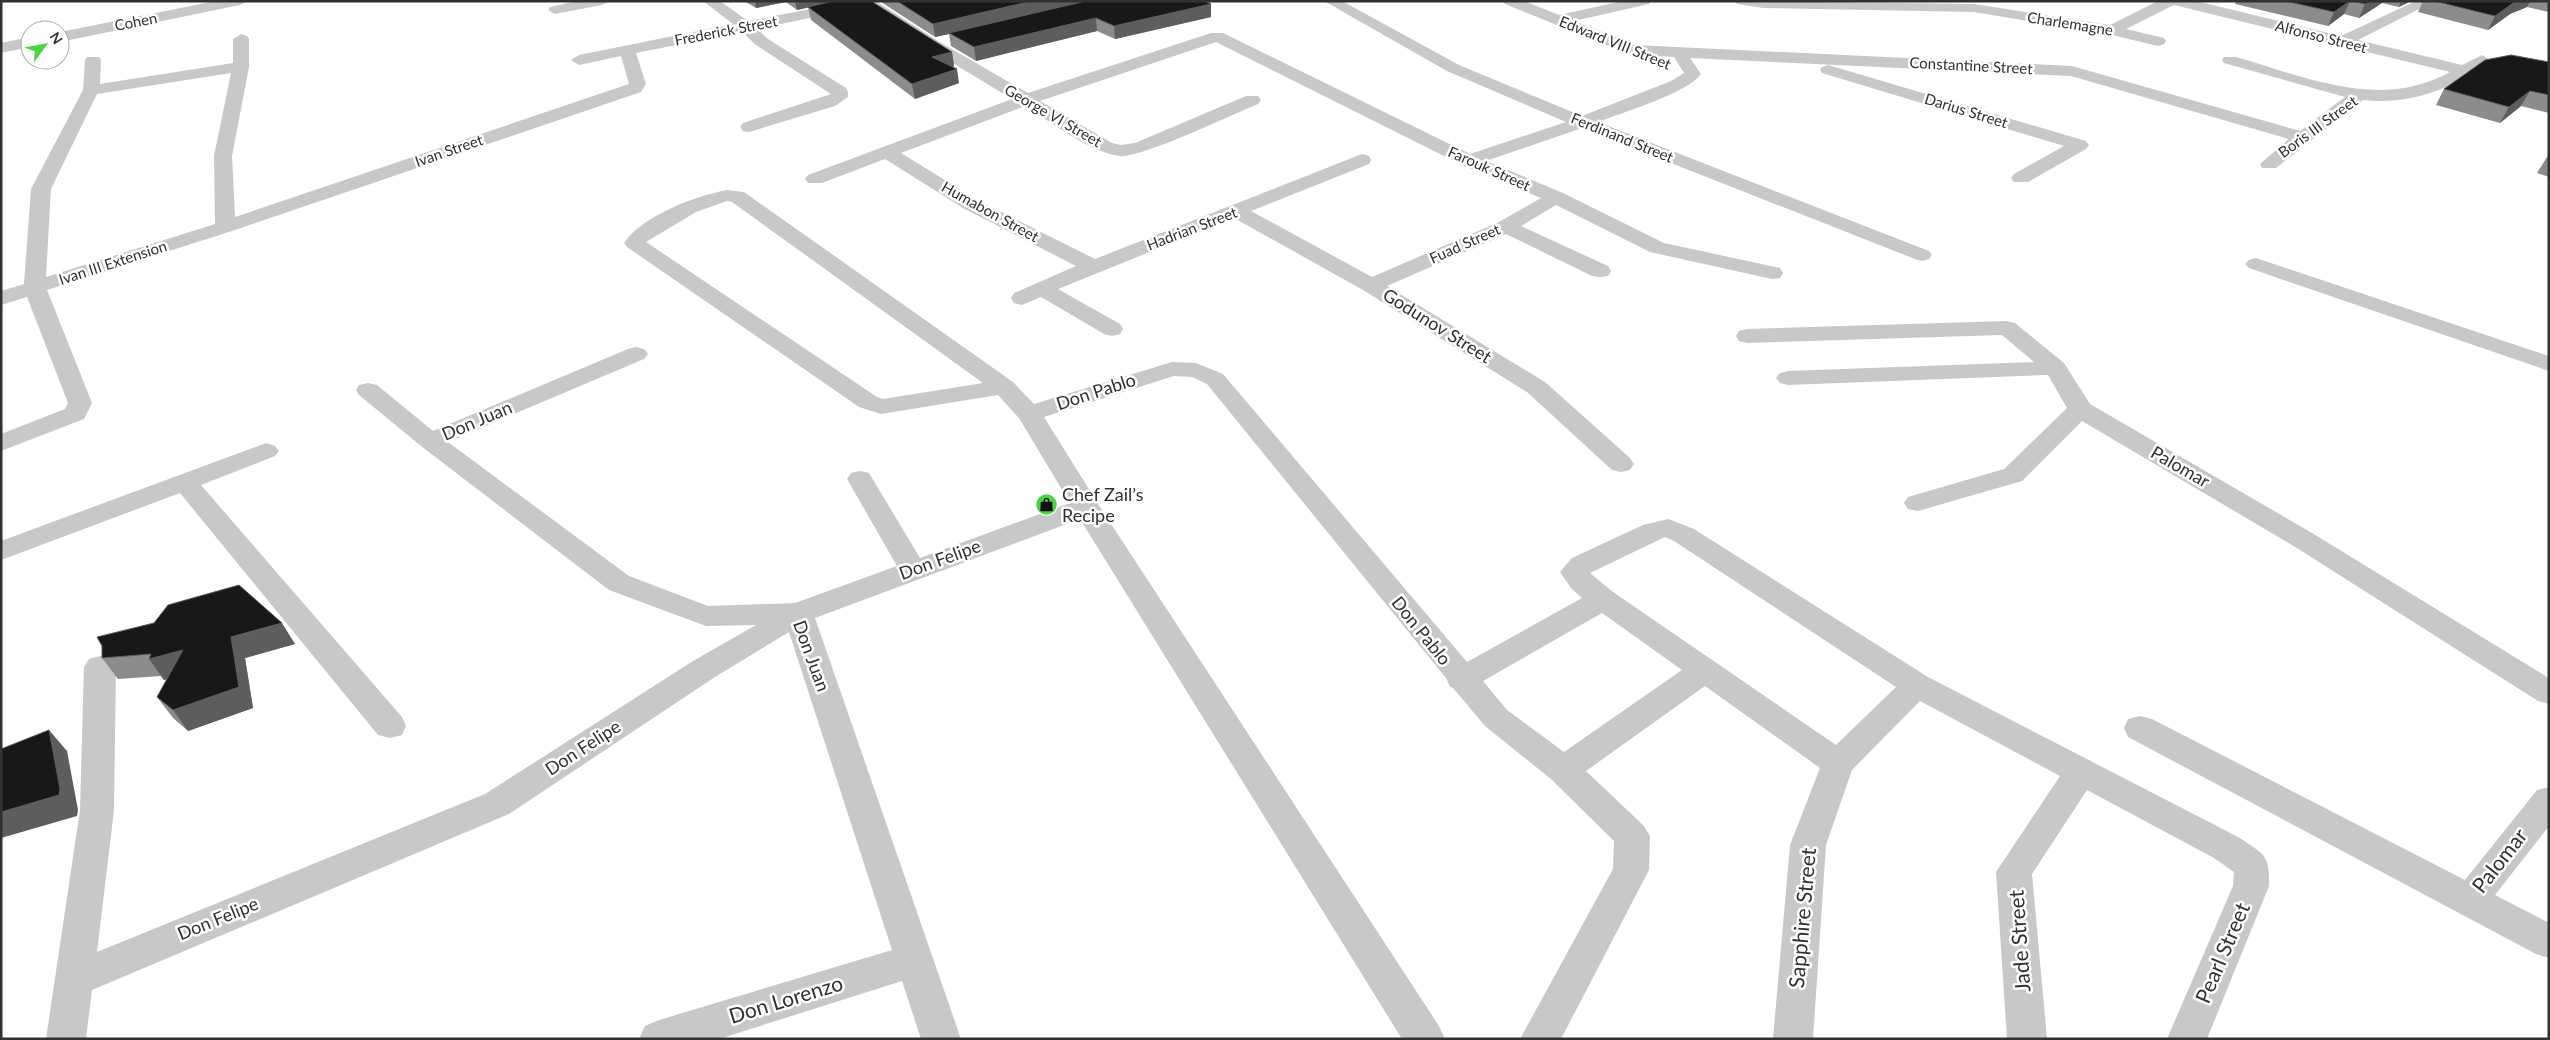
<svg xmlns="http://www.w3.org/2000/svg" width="2550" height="1040" font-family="Lato,sans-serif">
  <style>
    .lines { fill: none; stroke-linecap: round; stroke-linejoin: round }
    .minor { fill: #c8c8c8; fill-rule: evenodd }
    .wall { fill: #8c8c8c }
    .shaded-wall { fill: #5d5d5d }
    .building { fill: #181818; stroke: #5d5d5d }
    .labels { text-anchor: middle; stroke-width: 5; stroke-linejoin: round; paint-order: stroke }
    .far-street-label { font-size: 15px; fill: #313131; stroke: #fff }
    .street-label { font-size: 18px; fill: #313131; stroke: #fff }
    .poi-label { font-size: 18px; fill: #313131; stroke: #fff; text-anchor: start }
    .near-street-label { font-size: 21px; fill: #313131; stroke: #fff }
  </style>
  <rect width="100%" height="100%" fill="#fff"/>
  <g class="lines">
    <path class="minor" d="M 216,1 L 247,1 L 240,5 L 60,42 L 60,32 Z
      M 577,1 L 609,1 L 602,5 L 555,14 L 548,10 L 550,7 Z
      M 703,1 L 720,1 L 748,21 L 847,2 L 852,3 L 854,6 L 852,9 L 757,29 L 768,39 L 846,88 L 848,92 L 848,97 L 835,106 L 749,132 L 743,131 L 740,127 L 743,123 L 831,94 L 756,45 L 742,32 L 636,53 L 646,84 L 641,92 L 232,231 L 47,290 L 92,403 L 84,419 L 1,451 L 1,434 L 65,409 L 68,403 L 27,297 L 1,305 L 1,291 L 24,284 L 31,189 L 83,90 L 85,60 L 87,57 L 99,57 L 101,60 L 100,84 L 233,63 L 233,39 L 241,34 L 247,36 L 249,39 L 249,67 L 232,156 L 235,217 L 629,84 L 621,56 L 579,65 L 571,60 L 579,55 L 733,24 ZM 231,73 L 214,156 L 215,224 L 46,277 L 51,189 L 97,94 Z
      M 859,1 L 876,1 L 938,41 L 1028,93 L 1211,33 L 1223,33 L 1470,154 L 1566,122 L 1447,71 L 1324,1 L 1342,1 L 1459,65 L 1582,116 L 1671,81 L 1684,73 L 1674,57 L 1657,56 L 1656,60 L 1644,60 L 1505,4 L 1503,1 L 1524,1 L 1559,15 L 1623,1 L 1651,1 L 1649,4 L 1574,21 L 1635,45 L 2072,66 L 2300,131 L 2345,97 L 2224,63 L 2222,60 L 2224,57 L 2236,57 C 2306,77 2380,111 2450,72 L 2174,5 L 2126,29 L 2164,38 L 2166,41 L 2164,44 L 2158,46 L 2112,35 L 1974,12 L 1763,8 L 1737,4 L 1735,1 L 1974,4 L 2110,25 L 2158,1 L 2196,1 L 2341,36 L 2416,1 L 2435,1 L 2358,40 L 2462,65 L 2482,55 L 2490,60 C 2486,66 2478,70 2471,74 C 2437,95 2402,104 2363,100 L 2276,168 L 2262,168 L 2260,164 L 2289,139 L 2071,76 L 1690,58 L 1701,74 C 1688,93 1621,113 1598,122 L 1929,251 L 1932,255 L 1929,259 L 1922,261 L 1915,259 L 1582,128 L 1486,161 L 1563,193 L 1664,243 L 1780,268 L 1783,273 L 1780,278 L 1772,279 L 1650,252 L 1556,205 L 1521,226 L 1608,266 L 1611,271 L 1608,276 L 1600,277 L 1592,276 L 1506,234 L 1387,286 L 1545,382 L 1630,458 L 1634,464 L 1630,470 L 1621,472 L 1612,470 L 1527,392 L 1363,290 L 1234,218 L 1058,289 L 1120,324 L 1123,329 L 1120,334 L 1112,336 L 1104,334 L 1041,297 L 1022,305 L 1014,303 L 1011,298 L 1014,293 L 1076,266 L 963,208 L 885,159 L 822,183 L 808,183 L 805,179 L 808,175 L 1012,99 L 926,47 ZM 1216,42 L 1462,165 L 1541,198 L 1499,222 L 1372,277 L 1251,211 L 1369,164 L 1371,160 L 1369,156 L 1362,154 L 1095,259 L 977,200 L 901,153 L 1025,106 C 1051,122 1088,151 1119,156 C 1140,159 1233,114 1258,104 L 1261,100 L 1258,96 L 1246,96 L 1135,143 L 1121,145 L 1112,143 L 1040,101 Z
      M 30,37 L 30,47 L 1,53 L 1,43 Z
      M 1828,65 L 2086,141 L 2089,145 L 2086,149 L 2028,182 L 2014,182 L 2011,178 L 2014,174 L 2064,146 L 1822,73 L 1820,70 L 1822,67 Z
      M 727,190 L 744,192 L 1013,382 L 1034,404 L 1172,362 L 1196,363 L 1223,374 L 1467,662 L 1582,598 L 1571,588 L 1560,572 L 1572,558 L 1643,525 L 1668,519 L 1694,529 L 1928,677 L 2240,838 C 2264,855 2270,854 2269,886 L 2207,1039 L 2167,1039 L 2233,886 L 2234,872 L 2214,858 L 2087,790 L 2032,874 L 2047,1039 L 2007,1039 L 1996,872 L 2060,776 L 1920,701 L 1852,770 L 1826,845 L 1813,1039 L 1773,1039 L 1790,845 L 1820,768 L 1705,686 L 1586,771 L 1644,826 L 1650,836 L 1649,870 L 1561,1039 L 1520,1039 L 1613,869 L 1614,841 L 1551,779 L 1485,726 L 1453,688 L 1450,687 L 1446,678 L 1207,384 L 1192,377 L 1174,376 L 1044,417 L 1100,507 L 1439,1026 L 1445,1039 L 1402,1039 L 1080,519 L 815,618 L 961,1039 L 921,1039 L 902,981 L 719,1039 L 639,1039 L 645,1026 L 659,1020 L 892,950 L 789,632 L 715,677 L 509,814 L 92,990 L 86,1039 L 46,1039 L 80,810 L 84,667 L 89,659 L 100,656 L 111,659 L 116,667 L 114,810 L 97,952 L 485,794 L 693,661 L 756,625 L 706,626 L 609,590 L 421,446 L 359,395 L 356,390 L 359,385 L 368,383 L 377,385 L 433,431 L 628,349 L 636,347 L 644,349 L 648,354 L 644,359 L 448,442 L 629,576 L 708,606 L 795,603 L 897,566 L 847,479 L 851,473 L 860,471 L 869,473 L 920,558 L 1070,503 L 1019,418 L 998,395 L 881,414 L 859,407 L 627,247 L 624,243 C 642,216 695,196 727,190 ZM 727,201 L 732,202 L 983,383 L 883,399 L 877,397 L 646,242 L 696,212 ZM 1665,537 L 1674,541 L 1896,687 L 1836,745 L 1613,592 L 1590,573 ZM 1602,613 L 1682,670 L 1564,752 L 1507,710 L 1483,681 Z
      M 2256,258 L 2549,356 L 2549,371 L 2249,268 L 2245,264 L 2249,260 Z
      M 2007,321 L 2015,323 L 2064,363 L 2090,404 L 2312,533 L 2549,678 L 2549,704 L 2538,701 L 2292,545 L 2082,421 L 2022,481 L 1918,511 L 1908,509 L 1904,503 L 1908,497 L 2004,469 L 2067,408 L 2048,375 L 1788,385 L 1780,383 L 1776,378 L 1780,373 L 1788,371 L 2034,362 L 2002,335 L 1747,343 L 1739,341 L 1736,336 L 1739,331 L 1747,329 Z
      M 266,443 L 275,446 L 279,451 L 275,456 L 201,485 L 402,717 L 406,726 L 402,735 L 390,738 L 378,735 L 180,493 L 1,560 L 1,541 Z
      M 2140,716 L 2152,719 L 2465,880 L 2537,790 L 2549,787 L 2549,826 L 2495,895 L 2549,923 L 2549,958 L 2536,954 L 2128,737 L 2124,728 L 2128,719 Z"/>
  </g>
  <path class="wall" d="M 744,1 L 871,1 L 952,52 L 954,66 L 953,67 L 959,83 L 915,99 L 811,20 L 808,7 L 797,10 L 786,2 L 756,8 Z
    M 881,1 L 1205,1 L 1211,4 L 1211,17 L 1115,39 L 1097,31 L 976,61 L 951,46 L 949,34 L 935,37 L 881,2 Z
    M 2236,1 L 2411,1 L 2399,7 L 2382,3 L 2359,18 L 2344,14 L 2328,26 L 2235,4 Z
    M 2423,1 L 2549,1 L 2549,12 L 2527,7 L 2510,14 L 2488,30 L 2418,12 Z
    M 2549,62 L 2549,113 L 2521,106 L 2500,123 L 2436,105 L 2444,89 Z
    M 2549,155 L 2549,177 L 2537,173 L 2547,157 Z
    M 154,623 L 295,644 L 245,658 L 253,708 L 188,731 L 173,718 L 157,697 L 167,679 L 164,680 L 161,676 L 118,679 L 102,658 Z"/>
  <path class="shaded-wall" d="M 755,1 L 786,1 L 786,2 L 756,8 Z
    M 795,1 L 839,1 L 797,10 Z
    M 1032,1 L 1086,1 L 949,33 L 949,34 L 935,37 L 933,24 Z
    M 2350,1 L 2344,14 L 2328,26 L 2334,12 Z
    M 2370,1 L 2383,1 L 2382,3 L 2359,18 L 2365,4 Z
    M 2401,1 L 2411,1 L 2399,7 Z
    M 2516,1 L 2530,1 L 2527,7 L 2510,14 L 2488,30 L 2495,16 Z
    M 1211,4 L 1211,17 L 1115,39 L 1114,26 Z
    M 1096,18 L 1097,31 L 976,61 L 974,47 Z
    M 952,52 L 954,66 L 935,71 L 932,57 Z
    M 957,69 L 959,83 L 915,99 L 912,84 Z
    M 2530,91 L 2521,106 L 2500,123 L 2509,107 Z
    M 282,623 L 295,644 L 245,658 L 253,708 L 188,731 L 173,710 L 231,637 Z
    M 183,650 L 198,671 L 164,680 L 149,659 Z
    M 49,730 L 67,751 L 78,810 L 77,816 L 1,838 L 1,812 Z"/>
  <path class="building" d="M 834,1 L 871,1 L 952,52 L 932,57 L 957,69 L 912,84 L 808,7 Z
    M 897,1 L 1032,1 L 933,24 Z
    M 1086,1 L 1205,1 L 1211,4 L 1114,26 L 1096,18 L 974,47 L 949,33 Z
    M 2285,1 L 2350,1 L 2334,12 Z
    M 2352,1 L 2370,1 L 2365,4 Z
    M 2434,1 L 2516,1 L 2495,16 Z
    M 2511,55 L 2549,62 L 2549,95 L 2530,91 L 2509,107 L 2444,89 L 2485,60 Z
    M 239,585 L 282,623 L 231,637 L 239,687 L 173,710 L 157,697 L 183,650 L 149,659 L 151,654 L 102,658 L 102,646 L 97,637 L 154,623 L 168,605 Z
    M 49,730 L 60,789 L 59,795 L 1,812 L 1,749 Z"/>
  <defs>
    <symbol id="shop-disc" viewBox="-11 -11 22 22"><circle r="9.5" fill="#4ed348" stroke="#fff"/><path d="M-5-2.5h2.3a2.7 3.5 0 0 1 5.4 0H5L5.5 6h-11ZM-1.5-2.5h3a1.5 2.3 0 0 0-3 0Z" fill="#111"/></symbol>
  </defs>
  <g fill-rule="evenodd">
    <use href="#shop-disc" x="1034" y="492" width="25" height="25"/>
  </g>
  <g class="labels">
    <g class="far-street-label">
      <text transform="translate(136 22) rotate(-11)" y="5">Cohen</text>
      <text transform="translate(2070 24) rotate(9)" y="5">Charlemagne</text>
      <text transform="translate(726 31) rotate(-11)" y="5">Frederick Street</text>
      <text transform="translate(2321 37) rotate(14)" y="5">Alfonso Street</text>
      <text transform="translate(1615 43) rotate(22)" y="5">Edward VIII Street</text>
      <text transform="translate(1971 66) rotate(3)" y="5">Constantine Street</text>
      <text transform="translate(1966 111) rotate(17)" y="5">Darius Street</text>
      <text transform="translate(1053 116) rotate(30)" y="5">George VI Street</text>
      <text transform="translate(2318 127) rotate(-36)" y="5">Boris III Street</text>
      <text transform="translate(1622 138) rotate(22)" y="5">Ferdinand Street</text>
      <text transform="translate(449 151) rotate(-19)" y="5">Ivan Street</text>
      <text transform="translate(1489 169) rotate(24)" y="5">Farouk Street</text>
      <text transform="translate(990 212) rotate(29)" y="5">Humabon Street</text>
      <text transform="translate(1192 229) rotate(-21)" y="5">Hadrian Street</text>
      <text transform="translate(1465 244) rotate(-24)" y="5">Fuad Street</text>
      <text transform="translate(113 263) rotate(-18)" y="5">Ivan III Extension</text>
    </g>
    <g class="street-label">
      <text transform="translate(1437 326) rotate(32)" y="6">Godunov Street</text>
      <text transform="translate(1096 392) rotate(-18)" y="6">Don Pablo</text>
      <text transform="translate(477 421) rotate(-23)" y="6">Don Juan</text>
      <text transform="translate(2180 467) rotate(30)" y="6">Palomar</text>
      <text transform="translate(940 560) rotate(-20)" y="6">Don Felipe</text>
      <text transform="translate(1421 631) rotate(51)" y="6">Don Pablo</text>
      <text transform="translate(811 656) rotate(70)" y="6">Don Juan</text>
      <text transform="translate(583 748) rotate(-33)" y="6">Don Felipe</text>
      <text transform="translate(218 919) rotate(-22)" y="6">Don Felipe</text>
    </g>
    <g class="poi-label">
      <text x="1062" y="501">Chef Zail’s<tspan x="1062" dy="21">Recipe</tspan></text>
    </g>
    <g class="near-street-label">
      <text transform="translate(2500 861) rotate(-52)" y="7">Palomar</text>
      <text transform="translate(1803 918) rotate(-85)" y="7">Sapphire Street</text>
      <text transform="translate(2020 941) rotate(-94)" y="7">Jade Street</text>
      <text transform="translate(2223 953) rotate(-67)" y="7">Pearl Street</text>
      <text transform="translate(786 1000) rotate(-17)" y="7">Don Lorenzo</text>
    </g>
  </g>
  <rect width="2550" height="1040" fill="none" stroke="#313131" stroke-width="5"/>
  <g transform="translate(45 45) rotate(58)"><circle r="24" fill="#ffffff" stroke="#adadad"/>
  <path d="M0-4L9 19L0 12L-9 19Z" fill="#4ed348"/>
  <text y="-8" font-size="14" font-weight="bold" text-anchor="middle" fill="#313131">N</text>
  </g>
</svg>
